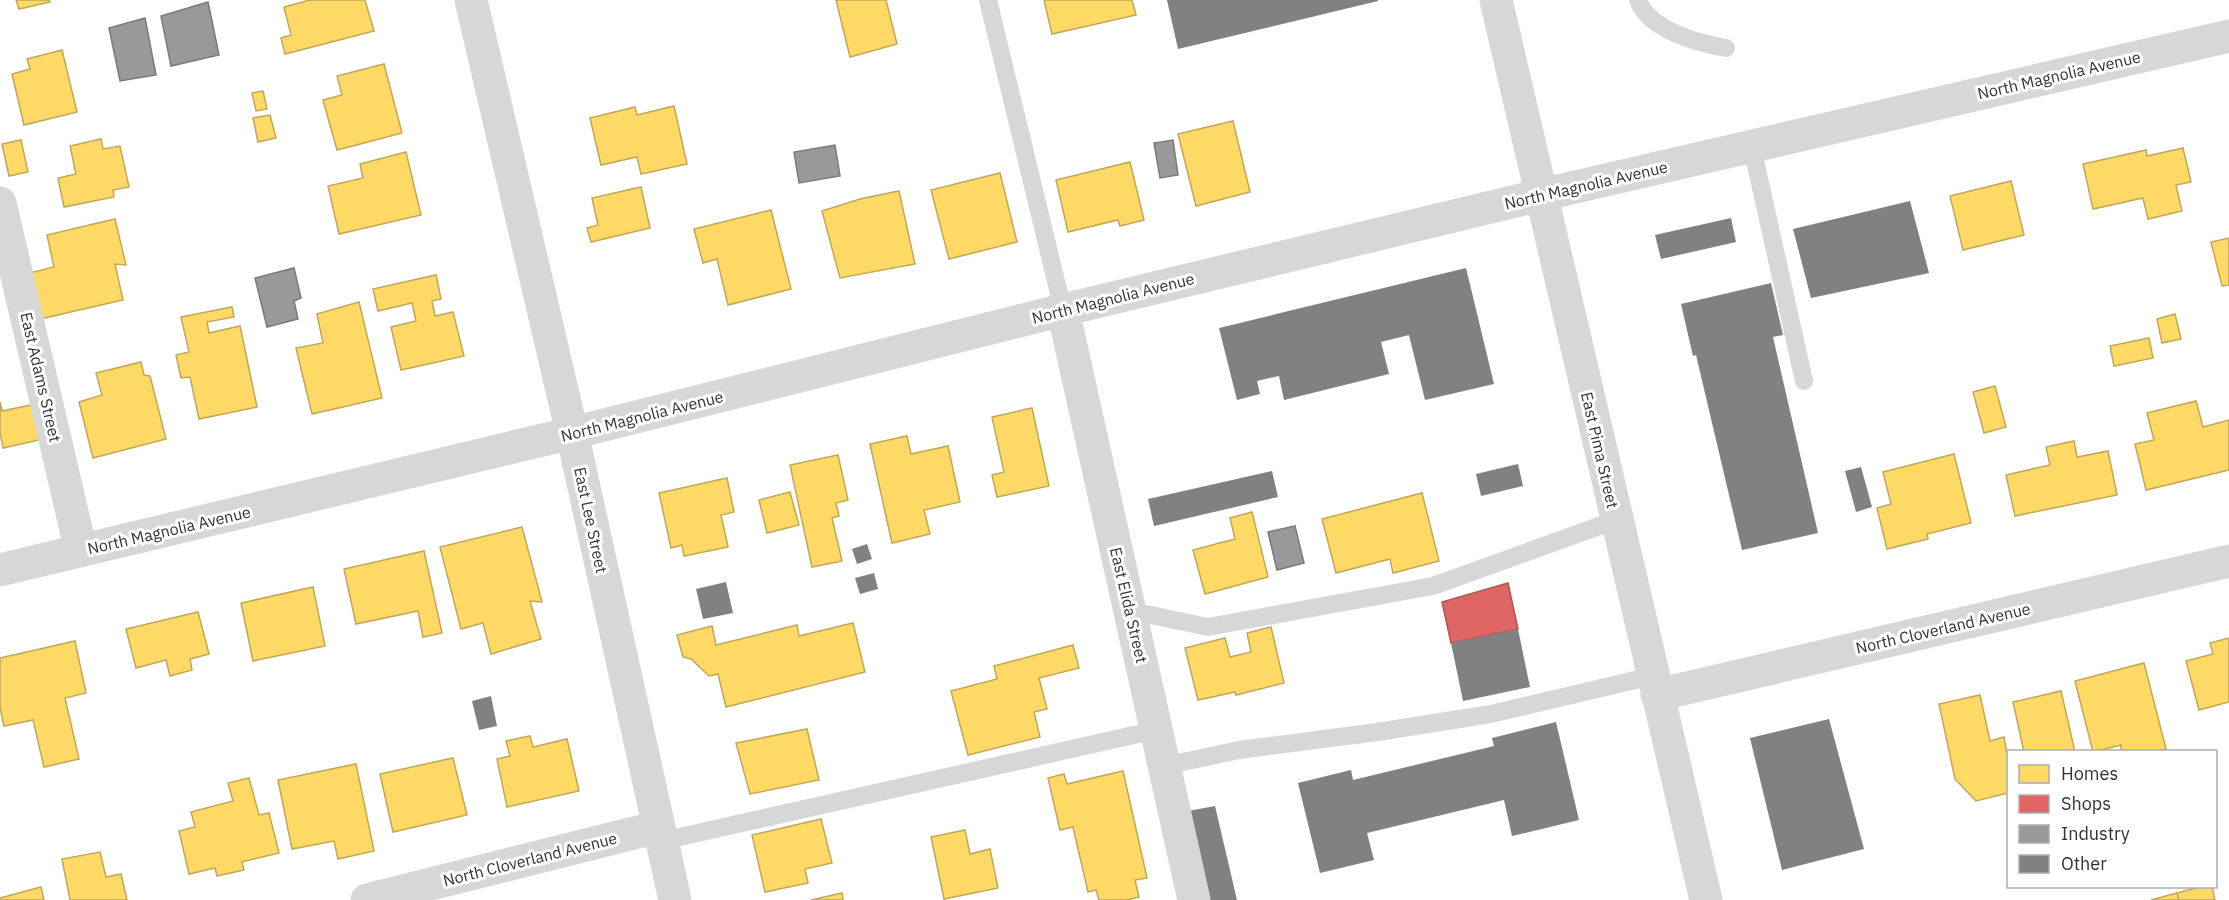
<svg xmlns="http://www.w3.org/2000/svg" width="2229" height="900" font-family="'IBM Plex Sans',sans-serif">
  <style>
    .homes { fill: #ffd966; stroke: #c2a757; stroke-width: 1.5 }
    .shops { fill: #e06666; stroke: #ac5757; stroke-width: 1.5 }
    .industry { fill: #999; stroke: #7a7a7a; stroke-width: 1.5 }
    .building { fill: #818181 }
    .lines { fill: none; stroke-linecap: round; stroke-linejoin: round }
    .service { stroke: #d7d7d7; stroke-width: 18 }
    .minor { stroke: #d7d7d7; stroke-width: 33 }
    .tertiary { stroke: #d7d7d7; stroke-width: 33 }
    .labels { text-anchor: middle; stroke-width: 6; stroke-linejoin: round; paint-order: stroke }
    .street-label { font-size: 16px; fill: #333; stroke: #fff }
  </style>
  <rect width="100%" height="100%" fill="#fff"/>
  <path class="homes" d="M 16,0 L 49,0 L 50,2 L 19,9 Z
    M 310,0 L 365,0 L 374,31 L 285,54 L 281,38 L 291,35 L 284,7 Z
    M 836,0 L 886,0 L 897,44 L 850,57 Z
    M 1044,0 L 1132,0 L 1136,15 L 1052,34 Z
    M 62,50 L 77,112 L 24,125 L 12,74 L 30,69 L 27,59 Z
    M 384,64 L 402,133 L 337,150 L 323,100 L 342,95 L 337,76 Z
    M 263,91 L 267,109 L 256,111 L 252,93 Z
    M 674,106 L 687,164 L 641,174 L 637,157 L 601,165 L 590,118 L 635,107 L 637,115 Z
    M 270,115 L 276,138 L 258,142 L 253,118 Z
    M 1233,121 L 1250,192 L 1196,206 L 1178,134 Z
    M 101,139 L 103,149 L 120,146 L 129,187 L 113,190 L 114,197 L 64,207 L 58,178 L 76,174 L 70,146 Z
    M 21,140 L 28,172 L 9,176 L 2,144 Z
    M 2183,148 L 2191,182 L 2176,185 L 2182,211 L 2148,219 L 2143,198 L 2093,209 L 2083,164 L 2146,150 L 2147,156 Z
    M 406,152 L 421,215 L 339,234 L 328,186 L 363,178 L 360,164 Z
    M 1130,162 L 1144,220 L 1120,226 L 1118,220 L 1068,232 L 1056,180 Z
    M 1000,173 L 1017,242 L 949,259 L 931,190 Z
    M 2011,181 L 2024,235 L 1963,250 L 1950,196 Z
    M 641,187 L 650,228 L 591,242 L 587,228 L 598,225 L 592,198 Z
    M 899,191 L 915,264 L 840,278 L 822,211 L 860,199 Z
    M 771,210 L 791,289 L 728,305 L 717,259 L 703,263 L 694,229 Z
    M 115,219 L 126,265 L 115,264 L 123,300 L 40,319 L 29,273 L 54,267 L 47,235 Z
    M 2229,238 L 2229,285 L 2222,286 L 2211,242 Z
    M 436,275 L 441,299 L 432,301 L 435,316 L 453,312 L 464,356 L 401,370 L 391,327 L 416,321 L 412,303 L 378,311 L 373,289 Z
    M 359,302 L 382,398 L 312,414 L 296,348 L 323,343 L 317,314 Z
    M 232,307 L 234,317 L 207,322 L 209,333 L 240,326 L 257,407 L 199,419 L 190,377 L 181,378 L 176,355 L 189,352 L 181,317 Z
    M 2175,314 L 2181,339 L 2162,343 L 2157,319 Z
    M 2149,338 L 2153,358 L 2114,366 L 2110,346 Z
    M 141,362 L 144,375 L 150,376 L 166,439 L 93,458 L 79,402 L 102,395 L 96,373 Z
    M 1995,386 L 2006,427 L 1984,433 L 1973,392 Z
    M 2196,401 L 2203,427 L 2229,420 L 2229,470 L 2146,490 L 2135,444 L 2154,440 L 2147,413 Z
    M 0,402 L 2,411 L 31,405 L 39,440 L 3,448 L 0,433 Z
    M 1032,408 L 1049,486 L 997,497 L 992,475 L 1004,472 L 992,417 Z
    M 907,436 L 911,454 L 948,446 L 960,502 L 924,510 L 930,534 L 892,543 L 870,444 Z
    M 2074,441 L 2077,457 L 2108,451 L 2117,495 L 2015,516 L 2006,475 L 2050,465 L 2046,447 Z
    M 1954,454 L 1971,523 L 1927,534 L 1928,539 L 1887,549 L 1877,508 L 1891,504 L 1883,472 Z
    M 838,455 L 848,500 L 836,503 L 839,516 L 832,518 L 842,561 L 812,567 L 790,465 Z
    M 727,478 L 734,512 L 721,515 L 728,547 L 684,556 L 682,545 L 671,548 L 659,493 Z
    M 790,492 L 799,525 L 767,533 L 759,500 Z
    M 1422,493 L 1439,561 L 1393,573 L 1390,559 L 1336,573 L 1322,519 Z
    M 1252,512 L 1268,577 L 1205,594 L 1193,550 L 1235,539 L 1230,518 Z
    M 522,527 L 542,602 L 530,601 L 541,639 L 491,654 L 483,623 L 461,629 L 440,547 Z
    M 424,551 L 442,633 L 423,637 L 418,611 L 356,624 L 344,569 Z
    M 313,587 L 325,646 L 253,661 L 241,603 Z
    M 198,612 L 209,654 L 190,659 L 192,670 L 170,676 L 166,660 L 136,668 L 126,629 Z
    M 853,623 L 865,672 L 726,707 L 718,674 L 709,676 L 691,659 L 683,657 L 677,635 L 712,626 L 716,645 L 797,625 L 799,636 Z
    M 1271,627 L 1284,683 L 1236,695 L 1235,692 L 1198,700 L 1185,648 L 1225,638 L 1230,657 L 1251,652 L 1247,633 Z
    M 2229,638 L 2229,702 L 2199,710 L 2186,661 L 2213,654 L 2210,643 Z
    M 75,641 L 86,693 L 65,698 L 79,759 L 44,767 L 33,720 L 4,726 L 0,708 L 0,658 Z
    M 1073,645 L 1079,668 L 1039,678 L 1047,709 L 1034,712 L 1040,737 L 968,755 L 951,691 L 997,679 L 994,666 Z
    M 2144,663 L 2166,749 L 2156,752 L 2121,752 L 2121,745 L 2093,752 L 2075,681 Z
    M 2061,691 L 2075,752 L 2024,752 L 2013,702 Z
    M 1980,695 L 1990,741 L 2004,737 L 2008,760 L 2008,793 L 1976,801 L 1955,779 L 1939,704 Z
    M 807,729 L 819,780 L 750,794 L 736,743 Z
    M 530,736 L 533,747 L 567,739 L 579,791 L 507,807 L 497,759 L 510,756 L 506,741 Z
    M 453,758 L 467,815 L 393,832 L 380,774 Z
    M 356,764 L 374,851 L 338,859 L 334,841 L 292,849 L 278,780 Z
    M 1123,771 L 1147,878 L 1135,880 L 1139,897 L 1127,900 L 1099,900 L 1096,890 L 1088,892 L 1073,827 L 1060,830 L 1048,778 L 1064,774 L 1067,784 Z
    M 249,778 L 259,815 L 269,813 L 279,853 L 242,862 L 244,870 L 217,876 L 215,868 L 189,874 L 179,831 L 195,827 L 191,812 L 233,801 L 228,783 Z
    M 821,819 L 832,863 L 805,869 L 808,883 L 765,892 L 752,835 Z
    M 965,830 L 970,854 L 990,849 L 998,888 L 944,899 L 931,837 Z
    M 100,852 L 106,877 L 121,874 L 127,900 L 70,900 L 62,859 Z
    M 2203,886 L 2212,886 L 2215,900 L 2179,900 L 2177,893 Z
    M 41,887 L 44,900 L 0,900 L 0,898 Z
    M 842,893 L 843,900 L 811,900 Z
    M 2177,893 L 2179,900 L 2151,900 Z"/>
  <path class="shops" d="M 1508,583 L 1518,629 L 1451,643 L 1442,602 Z"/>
  <path class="industry" d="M 208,2 L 219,55 L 171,66 L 161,16 Z
    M 145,18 L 156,75 L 120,81 L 109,28 Z
    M 1173,140 L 1178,175 L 1160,178 L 1154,143 Z
    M 835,145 L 840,176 L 799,183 L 794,152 Z
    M 294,268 L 301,298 L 294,301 L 298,319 L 267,327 L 255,278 Z
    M 1295,526 L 1304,563 L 1277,570 L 1268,532 Z"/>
  <path class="building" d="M 1167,0 L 1378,0 L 1378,1 L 1178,49 Z
    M 1910,201 L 1929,273 L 1811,298 L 1793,229 Z
    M 1731,218 L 1736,242 L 1661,259 L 1655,235 Z
    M 1466,268 L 1494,384 L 1425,400 L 1409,335 L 1381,342 L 1389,374 L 1284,400 L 1279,376 L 1257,381 L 1260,394 L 1237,400 L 1219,328 Z
    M 1771,283 L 1783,335 L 1773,337 L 1818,533 L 1742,550 L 1696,355 L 1693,356 L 1681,304 Z
    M 1518,464 L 1523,486 L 1481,496 L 1476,474 Z
    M 1861,467 L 1872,507 L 1856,512 L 1845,471 Z
    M 1272,471 L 1278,497 L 1154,526 L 1148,499 Z
    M 867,544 L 872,559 L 857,564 L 852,549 Z
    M 874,573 L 878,589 L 860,594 L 855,578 Z
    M 726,582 L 733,613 L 703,619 L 696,589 Z
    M 1518,629 L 1530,687 L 1463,701 L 1451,643 Z
    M 491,696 L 497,726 L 479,730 L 472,701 Z
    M 1829,719 L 1864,849 L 1782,870 L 1750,738 Z
    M 1556,722 L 1579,820 L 1512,836 L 1504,800 L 1367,833 L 1374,860 L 1320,873 L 1298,783 L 1351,770 L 1353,780 L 1494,746 L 1492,738 Z
    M 1215,806 L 1237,900 L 1208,900 L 1188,811 Z"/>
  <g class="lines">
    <path class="service" d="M 988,0 L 1063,310
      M 1638,0 C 1649,30 1697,43 1726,48
      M 1752,147 L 1804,381
      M 1131,617 L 1146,614 L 1208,627 L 1433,586 L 1616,520
      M 1164,766 L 1239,750 L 1377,732 L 1491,714 L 1652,676
      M 662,841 L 1156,730"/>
    <path class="minor" d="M 471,0 L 572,433 L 675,900
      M 0,203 L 81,551
      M 1063,310 L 1194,900
      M 0,570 L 572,433 L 1063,310 L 1541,195 L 2229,36
      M 1657,695 L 2229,561
      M 367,900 L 658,827"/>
    <path class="tertiary" d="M 1496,0 L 1706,900"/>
  </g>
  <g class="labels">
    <g class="street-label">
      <text transform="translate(2059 75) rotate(-13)" y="6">North Magnolia Avenue</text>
      <text transform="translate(1586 185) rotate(-13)" y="6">North Magnolia Avenue</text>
      <text transform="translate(1113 298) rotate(-14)" y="6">North Magnolia Avenue</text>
      <text transform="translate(41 377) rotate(77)" y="6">East Adams Street</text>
      <text transform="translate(642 416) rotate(-14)" y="6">North Magnolia Avenue</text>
      <text transform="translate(1600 450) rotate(77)" y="6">East Pima Street</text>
      <text transform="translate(591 520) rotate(78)" y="6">East Lee Street</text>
      <text transform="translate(169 530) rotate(-13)" y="6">North Magnolia Avenue</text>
      <text transform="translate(1129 605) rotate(77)" y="6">East Elida Street</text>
      <text transform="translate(1943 628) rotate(-13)" y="6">North Cloverland Avenue</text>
      <text transform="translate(530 859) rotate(-14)" y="6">North Cloverland Avenue</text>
    </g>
  </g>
  <rect x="2007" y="750" width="210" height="138" fill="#ffffff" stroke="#adadad" stroke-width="1.5"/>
  <rect x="2019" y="765" width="30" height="18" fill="#ffd966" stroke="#adadad" stroke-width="1.5"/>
  <text x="2061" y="780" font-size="18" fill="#333333">Homes</text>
  <rect x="2019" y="795" width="30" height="18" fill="#e06666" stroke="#adadad" stroke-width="1.5"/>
  <text x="2061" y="810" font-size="18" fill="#333333">Shops</text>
  <rect x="2019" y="825" width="30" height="18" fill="#999999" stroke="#adadad" stroke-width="1.5"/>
  <text x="2061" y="840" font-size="18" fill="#333333">Industry</text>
  <rect x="2019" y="855" width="30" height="18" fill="#818181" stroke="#adadad" stroke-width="1.5"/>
  <text x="2061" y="870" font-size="18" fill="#333333">Other</text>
</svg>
